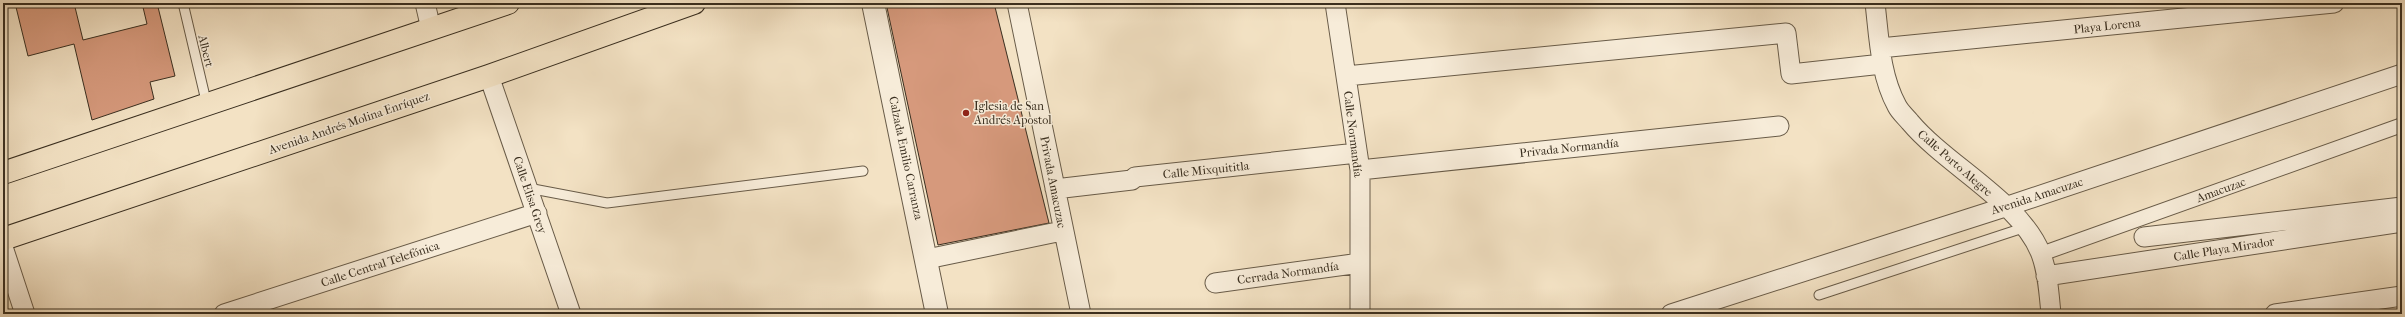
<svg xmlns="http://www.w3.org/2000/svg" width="2405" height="317" font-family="'IM FELL French Canon',serif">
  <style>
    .building { fill: #d6997c; stroke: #392e1f }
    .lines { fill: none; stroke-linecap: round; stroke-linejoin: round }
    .service-casing { stroke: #685b48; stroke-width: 11 }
    .pedestrian-casing { stroke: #685b48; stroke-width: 16 }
    .minor-casing { stroke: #685b48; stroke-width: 21 }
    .tertiary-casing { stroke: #685b48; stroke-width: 24 }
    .primary-casing { stroke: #392e1f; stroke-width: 24 }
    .service { stroke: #f7ecd9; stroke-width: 9 }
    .pedestrian { stroke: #f7ecd9; stroke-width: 14 }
    .minor { stroke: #f7ecd9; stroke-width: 19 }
    .tertiary { stroke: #f7ecd9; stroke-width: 22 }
    .primary { stroke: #f3e2c4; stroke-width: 22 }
    .poi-dot { fill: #8f2418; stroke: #f7ecd9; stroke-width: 1.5 }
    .labels { text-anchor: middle; stroke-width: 3; stroke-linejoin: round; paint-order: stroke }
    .street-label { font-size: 12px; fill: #392e1f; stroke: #f7ecd9 }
    .poi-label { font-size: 12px; fill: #392e1f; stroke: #f7ecd9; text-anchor: start }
  </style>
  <rect width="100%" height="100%" fill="#f3e2c4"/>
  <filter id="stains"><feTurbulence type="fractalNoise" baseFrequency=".005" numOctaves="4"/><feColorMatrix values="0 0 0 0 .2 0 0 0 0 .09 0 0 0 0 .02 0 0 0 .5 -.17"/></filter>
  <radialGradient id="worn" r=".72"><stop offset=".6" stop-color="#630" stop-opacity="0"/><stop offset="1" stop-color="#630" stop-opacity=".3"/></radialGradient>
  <path class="building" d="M 15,3 L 74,3 L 83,40 L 147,24 L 142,3 L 157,3 L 175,76 L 150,82 L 154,99 L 92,120 L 74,44 L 28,56 Z
    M 886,3 L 994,3 L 1049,223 L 938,245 Z"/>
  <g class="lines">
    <defs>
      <path id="service" d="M 183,3 L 207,105
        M 528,188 L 607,203 L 863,171
        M 1819,295 L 2026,227"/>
      <path id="pedestrian" d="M 2041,254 L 2402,125"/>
      <path id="minor" d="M 425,3 L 431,29
        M 1017,3 L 1081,314
        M 1335,3 L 1360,170 L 1360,314
        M 1875,3 C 1879,37 1880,75 1897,106 C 1900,112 1906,117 1910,122 C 1947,166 2021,202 2041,254 C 2048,273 2049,294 2051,314
        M 1880,48 L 2334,3
        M 489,76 L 571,314
        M 1346,76 L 1786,33 L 1791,74 L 1882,64
        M 1360,170 L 1779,126
        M 1055,189 L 1132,180 L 1135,177 L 1357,153
        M 2144,237 L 2402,207
        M 3,247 L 25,314
        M 927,259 L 1062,231
        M 2046,276 L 2402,222
        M 1215,283 L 1360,263
        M 224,314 L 537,213
        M 1671,314 L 2005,207 L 2402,74
        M 2275,314 L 2402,296"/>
      <path id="tertiary" d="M 873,3 L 937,314"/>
      <path id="primary" d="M 3,173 L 508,3
        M 3,239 L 489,76 L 694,3"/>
    </defs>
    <use href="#service" class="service-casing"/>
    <use href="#pedestrian" class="pedestrian-casing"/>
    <use href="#minor" class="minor-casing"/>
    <use href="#tertiary" class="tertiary-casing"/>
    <use href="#primary" class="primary-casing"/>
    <use href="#service" class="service"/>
    <use href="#pedestrian" class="pedestrian"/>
    <use href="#minor" class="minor"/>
    <use href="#tertiary" class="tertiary"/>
    <use href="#primary" class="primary"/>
  </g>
  <circle class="poi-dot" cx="966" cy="113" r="4"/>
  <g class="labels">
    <g class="street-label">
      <text transform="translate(2107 26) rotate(-6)" y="4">Playa Lorena</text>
      <text transform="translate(206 51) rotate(76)" y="4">Albert</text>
      <text transform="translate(349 123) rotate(-19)" y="4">Avenida Andrés Molina Enríquez</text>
      <text transform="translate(1353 134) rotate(83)" y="4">Calle Normandía</text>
      <text transform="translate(1569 148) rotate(-6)" y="4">Privada Normandía</text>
      <text transform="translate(906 158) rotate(78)" y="4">Calzada Emilio Carranza</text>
      <text transform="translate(1955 163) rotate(41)" y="4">Calle Porto Alegre</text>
      <text transform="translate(1206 170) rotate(-6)" y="4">Calle Mixquititla</text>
      <text transform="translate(1053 182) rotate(79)" y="4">Privada Amacuzac</text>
      <text transform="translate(2221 190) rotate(-20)" y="4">Amacuzac</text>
      <text transform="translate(530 195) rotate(71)" y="4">Calle Elisa Grey</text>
      <text transform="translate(2037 196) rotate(-18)" y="4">Avenida Amacuzac</text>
      <text transform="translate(2224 249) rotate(-9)" y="4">Calle Playa Mirador</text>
      <text transform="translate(380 264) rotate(-18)" y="4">Calle Central Telefónica</text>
      <text transform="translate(1288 273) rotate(-8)" y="4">Cerrada Normandía</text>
    </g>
    <g class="poi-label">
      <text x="974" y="110">Iglesia de San<tspan x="974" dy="14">Andrés Apostol</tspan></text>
    </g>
  </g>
  <rect width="2405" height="317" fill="none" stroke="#f3e2c4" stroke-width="16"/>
  <rect x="4" y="4" width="2397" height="309" fill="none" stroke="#392e1f" stroke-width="2"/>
  <rect x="8" y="8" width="2389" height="301" fill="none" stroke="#392e1f"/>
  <rect width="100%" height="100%" filter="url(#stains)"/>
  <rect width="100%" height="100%" fill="url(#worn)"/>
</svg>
